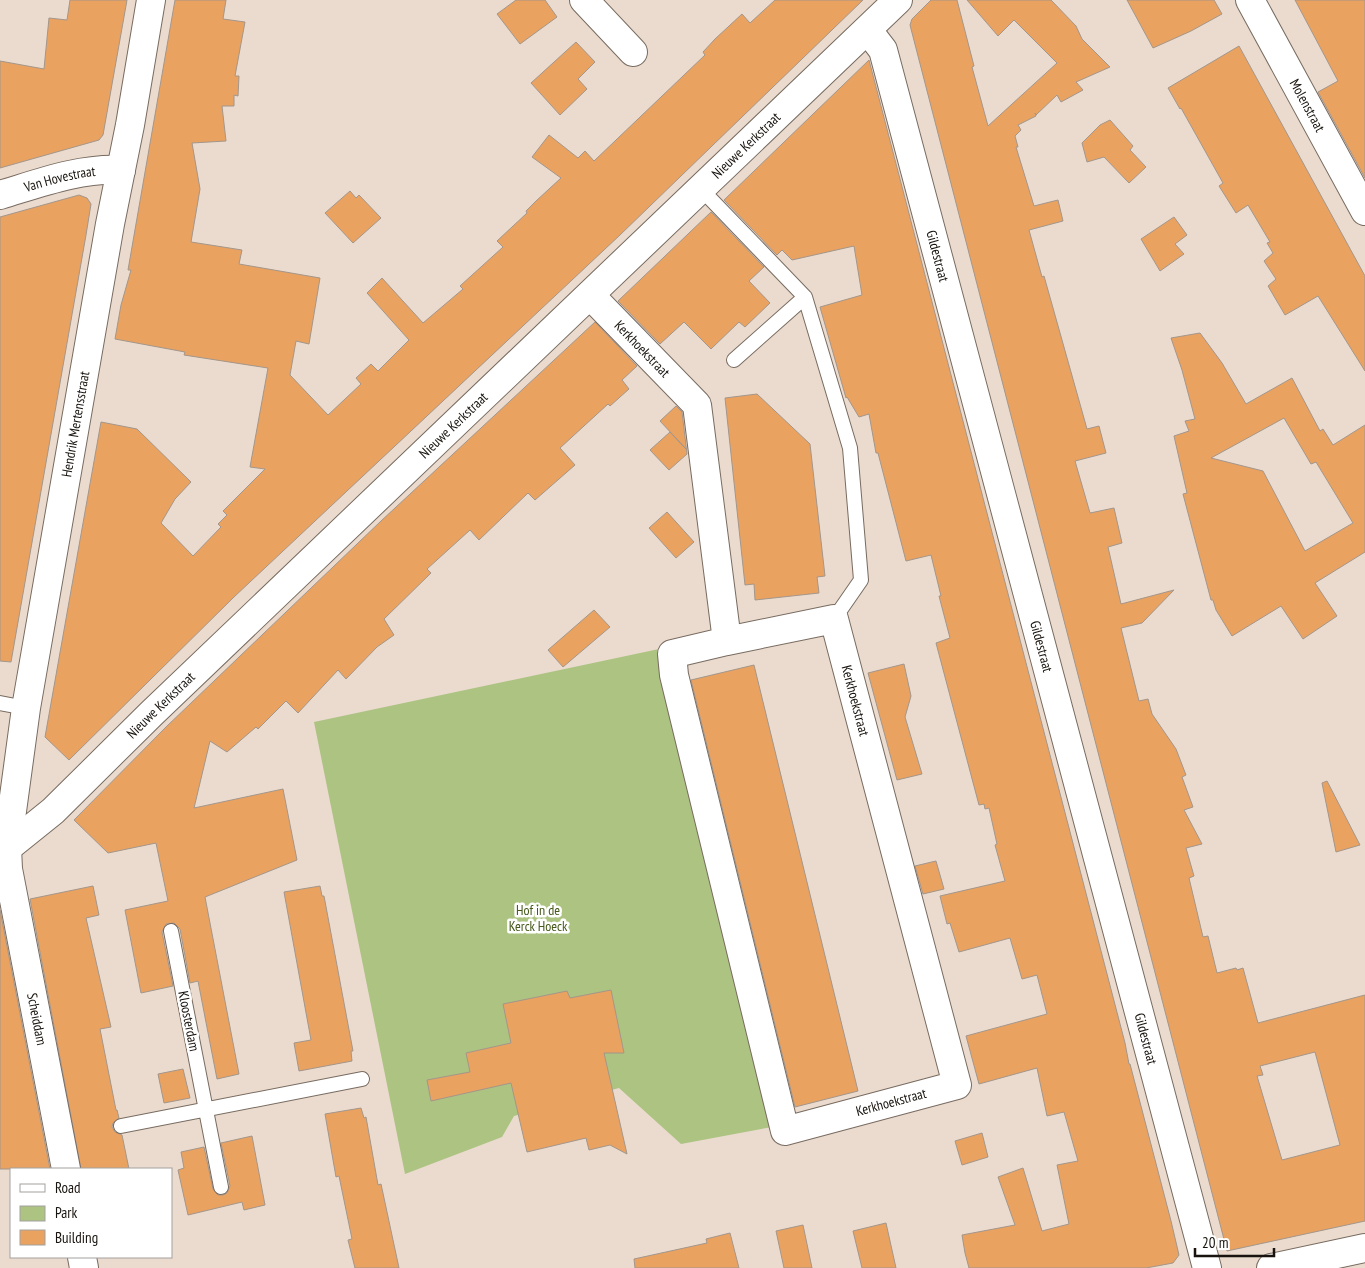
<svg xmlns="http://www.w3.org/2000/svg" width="1365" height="1268" font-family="'PT Sans Narrow',sans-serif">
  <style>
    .green { fill: #acc382 }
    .building { fill: #eaa261; stroke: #a4968a; fill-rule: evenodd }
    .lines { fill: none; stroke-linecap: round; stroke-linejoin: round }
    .service-casing { stroke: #786b60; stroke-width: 16 }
    .minor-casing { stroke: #786b60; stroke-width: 30 }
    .tertiary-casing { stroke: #786b60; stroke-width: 30 }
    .secondary-casing { stroke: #786b60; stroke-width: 30 }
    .service { stroke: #fff; stroke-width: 14 }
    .minor { stroke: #fff; stroke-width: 28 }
    .tertiary { stroke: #fff; stroke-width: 28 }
    .secondary { stroke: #fff; stroke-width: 28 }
    .labels { text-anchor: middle; stroke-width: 5; stroke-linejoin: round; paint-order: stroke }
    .street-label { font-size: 14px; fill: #18130e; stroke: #fff }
    .park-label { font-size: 14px; fill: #475a1c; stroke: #fff }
  </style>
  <rect width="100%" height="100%" fill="#eadbce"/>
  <path class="green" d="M 659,649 L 772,1127 L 681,1144 L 619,1088 L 514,1116 L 502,1137 L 405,1174 L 314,722 Z"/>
  <path class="building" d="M 70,0 L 127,0 L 103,135 L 99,140 L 0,168 L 0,61 L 44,69 L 49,18 L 67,20 Z
    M 175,0 L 226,0 L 223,19 L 245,22 L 235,76 L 239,76 L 238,96 L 234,95 L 234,106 L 222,106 L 226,141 L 192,143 L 200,189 L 191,242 L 242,250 L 239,264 L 320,278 L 309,344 L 296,341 L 290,375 L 328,415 L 361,384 L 356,378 L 371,364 L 378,371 L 409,340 L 367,293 L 382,278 L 423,323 L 463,289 L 460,286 L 503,247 L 497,241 L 527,213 L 526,211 L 536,201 L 561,178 L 532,157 L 549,135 L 578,158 L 585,151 L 594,161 L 705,55 L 703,52 L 715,39 L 742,14 L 750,23 L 775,0 L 863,0 L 620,235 L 234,597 L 69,760 L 45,737 L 101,422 L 137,429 L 191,482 L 175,499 L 161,523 L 193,556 L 221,527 L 218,524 L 227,515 L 223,511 L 265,469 L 250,467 L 268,368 L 184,355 L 185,352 L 115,339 L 121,305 L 131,270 L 128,270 Z
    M 516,0 L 545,0 L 557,17 L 520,44 L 497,14 Z
    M 931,0 L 957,0 L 974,66 L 972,67 L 988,126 L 1057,63 L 1014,20 L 998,36 L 967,0 L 1051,0 L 1076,26 L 1082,39 L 1110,67 L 1076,82 L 1083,90 L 1061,102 L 1057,95 L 1036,115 L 1035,113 L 1036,116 L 1018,125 L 1021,130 L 1015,136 L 1018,147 L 1016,147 L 1034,206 L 1058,200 L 1063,221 L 1029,230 L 1042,277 L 1044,276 L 1087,429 L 1099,426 L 1106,453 L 1075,461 L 1090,513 L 1114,508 L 1122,543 L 1108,547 L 1121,604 L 1174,590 L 1142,623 L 1121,628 L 1139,701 L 1148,699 L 1152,714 L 1176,749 L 1186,775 L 1182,777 L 1193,807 L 1184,810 L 1202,844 L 1186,848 L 1194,876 L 1189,878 L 1203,937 L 1208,936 L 1217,973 L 1236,968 L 1237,970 L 1243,968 L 1258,1023 L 1365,995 L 1365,1221 L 1227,1251 L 910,25 L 912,19 ZM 1315,1052 L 1340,1145 L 1282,1160 L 1257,1076 L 1263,1075 L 1260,1066 Z
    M 1127,0 L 1214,0 L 1222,14 L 1191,31 L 1153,48 Z
    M 1295,0 L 1365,0 L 1365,178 L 1318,92 L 1338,81 Z
    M 576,42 L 595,62 L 578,79 L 587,89 L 560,115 L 531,83 Z
    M 1239,46 L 1365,276 L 1365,371 L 1318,296 L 1285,315 L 1268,286 L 1276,279 L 1264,261 L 1273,253 L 1267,243 L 1270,242 L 1248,205 L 1236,213 L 1219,186 L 1223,183 L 1181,108 L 1180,109 L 1168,88 Z
    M 869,60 L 1125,1043 L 1129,1064 L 1130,1064 L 1171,1221 L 1179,1255 L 1173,1263 L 1146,1268 L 969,1268 L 965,1253 L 962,1235 L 1015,1225 L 998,1177 L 1023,1168 L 1042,1231 L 1069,1224 L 1057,1165 L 1078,1161 L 1064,1112 L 1047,1116 L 1037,1068 L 979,1084 L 966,1036 L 1047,1014 L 1037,975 L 1022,979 L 1010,938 L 959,952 L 950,923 L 947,924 L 940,896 L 1005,881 L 995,845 L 997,844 L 989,808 L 985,809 L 984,804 L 979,805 L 936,643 L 950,638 L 939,596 L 941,596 L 931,555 L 906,561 L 878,453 L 876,453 L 869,414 L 859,417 L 847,397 L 846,398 L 820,307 L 862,295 L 854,246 L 792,260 L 782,250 L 777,255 L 724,200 Z
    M 1110,120 L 1133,146 L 1130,150 L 1146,167 L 1129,183 L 1104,157 L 1087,162 L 1082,143 L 1100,125 Z
    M 350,191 L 356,198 L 359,195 L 381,218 L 353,243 L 325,213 Z
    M 79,195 L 87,198 L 91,204 L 86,235 L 11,662 L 0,661 L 0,217 Z
    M 711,212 L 764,267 L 749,281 L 770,303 L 745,327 L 739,322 L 711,349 L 684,322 L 660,344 L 618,301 Z
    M 1174,217 L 1187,235 L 1175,244 L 1184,254 L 1160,271 L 1141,239 Z
    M 595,322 L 637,366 L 622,380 L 629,389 L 610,406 L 608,404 L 560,448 L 575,465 L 535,500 L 528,493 L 479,540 L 470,530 L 427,569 L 431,573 L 384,619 L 394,635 L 377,647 L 346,679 L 338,670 L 298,713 L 286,701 L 258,729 L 256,727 L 227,752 L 210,741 L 194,808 L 283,789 L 297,860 L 205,897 L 239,1074 L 217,1079 L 198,981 L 190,983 L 180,929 L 174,923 L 166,924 L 162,932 L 173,986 L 141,993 L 125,910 L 168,901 L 156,843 L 108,853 L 74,820 L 166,727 L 381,521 Z
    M 1200,333 L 1222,363 L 1246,404 L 1292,378 L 1320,431 L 1323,429 L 1333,445 L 1365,425 L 1365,552 L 1315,583 L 1337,616 L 1303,639 L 1281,606 L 1232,636 L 1216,610 L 1213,600 L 1211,600 L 1183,494 L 1187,493 L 1174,436 L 1189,431 L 1185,421 L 1195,419 L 1182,370 L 1171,338 ZM 1284,418 L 1311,464 L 1316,462 L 1353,523 L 1305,551 L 1263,471 L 1211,458 Z
    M 757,394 L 810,444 L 825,576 L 817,577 L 819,593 L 755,600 L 754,584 L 745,585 L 725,398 Z
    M 676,406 L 682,412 L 687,454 L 669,470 L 650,450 L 670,432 L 686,449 L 660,421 Z
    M 667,512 L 694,542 L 676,558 L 649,528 Z
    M 594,610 L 610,627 L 563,667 L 548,650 Z
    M 904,664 L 911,696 L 905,717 L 922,774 L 897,780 L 868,673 Z
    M 754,665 L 858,1091 L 795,1107 L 691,680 Z
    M 1327,781 L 1360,845 L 1336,852 L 1322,783 Z
    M 936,861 L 944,889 L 923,894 L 915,866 Z
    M 93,886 L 99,915 L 86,918 L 111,1027 L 100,1029 L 116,1110 L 117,1110 L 119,1118 L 113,1123 L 112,1127 L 115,1132 L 122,1135 L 129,1169 L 81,1169 L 30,899 Z
    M 320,886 L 322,896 L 324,896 L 353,1051 L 351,1051 L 352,1061 L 299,1071 L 294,1043 L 311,1040 L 284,892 Z
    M 0,910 L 50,1169 L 0,1169 Z
    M 611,990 L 624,1053 L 604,1053 L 627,1154 L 610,1145 L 589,1150 L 586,1138 L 527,1152 L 511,1083 L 431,1101 L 427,1080 L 470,1072 L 466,1053 L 511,1043 L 503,1004 L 567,991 L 570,998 Z
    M 183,1069 L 190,1098 L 164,1103 L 158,1074 Z
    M 361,1108 L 364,1118 L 366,1117 L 378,1185 L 381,1184 L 399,1268 L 355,1268 L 348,1240 L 352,1239 L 339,1176 L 336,1177 L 325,1114 Z
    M 982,1133 L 988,1157 L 962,1165 L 955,1141 Z
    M 252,1136 L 265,1205 L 244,1210 L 242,1202 L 188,1215 L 178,1170 L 184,1168 L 181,1152 L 204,1147 L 213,1189 L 218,1195 L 223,1195 L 227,1193 L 230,1186 L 221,1143 Z
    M 886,1223 L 896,1268 L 862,1268 L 853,1231 Z
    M 803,1225 L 812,1268 L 784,1268 L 776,1231 Z
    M 730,1233 L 739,1268 L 635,1268 L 634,1259 L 707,1243 L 706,1239 Z"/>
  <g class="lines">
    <defs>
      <path id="service" d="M 701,189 L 805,297 L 850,448 L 861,580 L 834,619
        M 734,360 L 805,297
        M 0,703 L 26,708
        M 171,931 L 221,1187
        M 121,1126 L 362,1079"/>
      <g id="minor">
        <path d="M 584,0 L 633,52"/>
        <path id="s1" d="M 867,31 L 873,37 L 883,50 L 1207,1268"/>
        <path id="s2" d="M 0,195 C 40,183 79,168 121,170"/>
        <path id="s3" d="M 590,295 L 697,405 L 727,641 L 834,619 L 957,1085 L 785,1131 L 674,675 L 672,654 L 727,641"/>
        <path id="s4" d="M 7,848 L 53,811 L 151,714 L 898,0"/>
        <path id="s5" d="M 66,1169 L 8,869 L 7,848 L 26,708 L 110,224 L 130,125 L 151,0"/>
        <path d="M 82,1257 L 84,1268"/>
      </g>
      <g id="tertiary">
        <path id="s6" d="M 1250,0 L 1365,211"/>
      </g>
      <path id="secondary" d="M 1271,1268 L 1365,1248"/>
    </defs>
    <use href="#service" class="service-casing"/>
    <use href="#minor" class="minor-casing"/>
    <use href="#tertiary" class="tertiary-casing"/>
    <use href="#secondary" class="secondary-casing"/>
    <use href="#service" class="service"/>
    <use href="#minor" class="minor"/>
    <use href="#tertiary" class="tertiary"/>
    <use href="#secondary" class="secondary"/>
  </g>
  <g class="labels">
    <g class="street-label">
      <text dy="5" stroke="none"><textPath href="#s6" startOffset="120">Molenstraat</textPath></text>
      <text dy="5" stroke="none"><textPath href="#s4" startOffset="1020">Nieuwe Kerkstraat</textPath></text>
      <text dy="5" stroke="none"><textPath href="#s2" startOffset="62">Van Hovestraat</textPath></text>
      <text dy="5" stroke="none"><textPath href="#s1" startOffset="238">Gildestraat</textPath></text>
      <text dy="5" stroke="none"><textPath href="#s3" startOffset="75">Kerkhoekstraat</textPath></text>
      <text dy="5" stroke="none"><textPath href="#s5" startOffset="756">Hendrik Mertensstraat</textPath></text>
      <text dy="5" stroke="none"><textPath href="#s4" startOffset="615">Nieuwe Kerkstraat</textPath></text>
      <text dy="5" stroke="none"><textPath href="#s1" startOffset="642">Gildestraat</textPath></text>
      <text dy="5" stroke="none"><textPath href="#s3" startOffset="585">Kerkhoekstraat</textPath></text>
      <text dy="5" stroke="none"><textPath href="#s4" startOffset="210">Nieuwe Kerkstraat</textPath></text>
      <text transform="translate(37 1019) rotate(79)" y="5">Scheiddam</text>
      <text transform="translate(189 1021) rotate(79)" y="5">Kloosterdam</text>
      <text dy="5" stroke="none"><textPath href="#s1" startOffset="1048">Gildestraat</textPath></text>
      <text transform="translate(891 1102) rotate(-15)" y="5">Kerkhoekstraat</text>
    </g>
    <g class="park-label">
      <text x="538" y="915">Hof in de<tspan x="538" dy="16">Kerck Hoeck</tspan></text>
    </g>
  </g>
  <rect x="10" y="1168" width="162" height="90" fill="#ffffff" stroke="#a3a19f"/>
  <rect x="20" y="1184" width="25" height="8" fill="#ffffff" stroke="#a3a19f"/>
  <text x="55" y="1193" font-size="15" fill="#18130e">Road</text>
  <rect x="20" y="1206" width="25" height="15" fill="#acc382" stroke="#a3a19f"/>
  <text x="55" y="1218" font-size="15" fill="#18130e">Park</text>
  <rect x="20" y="1230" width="25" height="15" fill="#eaa261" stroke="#a3a19f"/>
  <text x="55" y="1243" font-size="15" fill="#18130e">Building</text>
  <path d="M1195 1248v8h79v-8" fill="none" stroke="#18130e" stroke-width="2.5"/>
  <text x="1202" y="1248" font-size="15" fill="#18130e" stroke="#ffffff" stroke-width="4" paint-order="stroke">20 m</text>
</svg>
